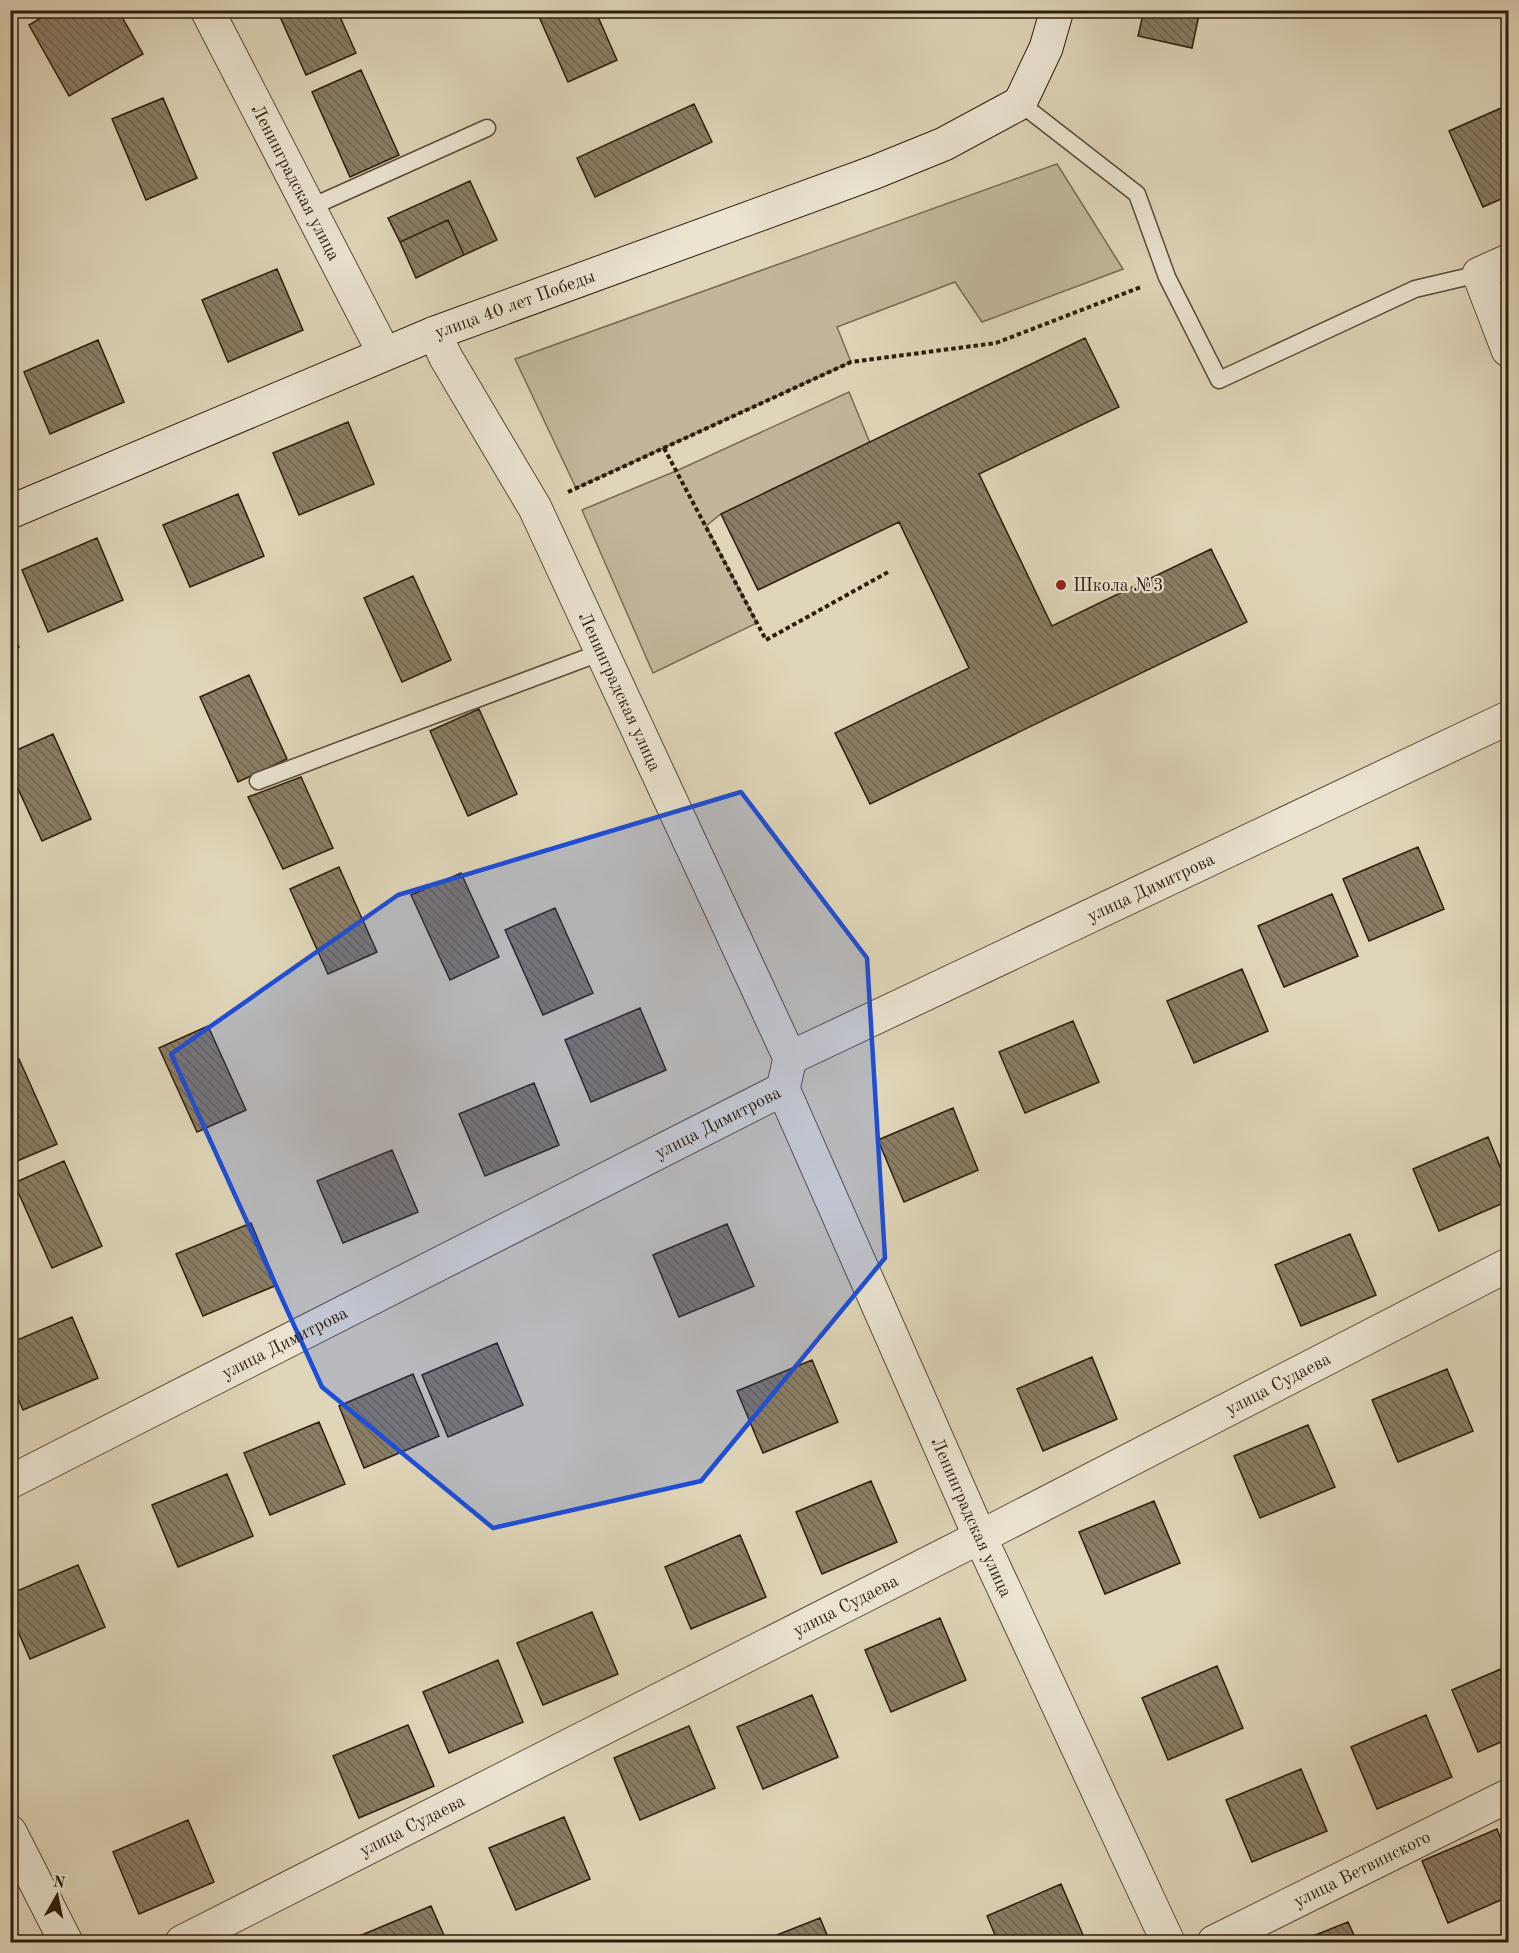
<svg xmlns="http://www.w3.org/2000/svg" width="1519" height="1953" font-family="'Old Standard TT',serif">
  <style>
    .grass { fill: #c1b69b; stroke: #786a54; stroke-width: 1.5 }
    .building { fill: url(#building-back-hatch); stroke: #2e1d0c; stroke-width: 1.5 }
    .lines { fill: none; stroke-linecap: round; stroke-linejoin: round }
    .lane-casing { stroke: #5a4b37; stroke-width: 19 }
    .street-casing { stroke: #5a4b37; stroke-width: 35 }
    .secondary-casing { stroke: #2e1d0c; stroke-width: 35 }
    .path { stroke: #2e1d0c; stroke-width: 4; stroke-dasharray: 4.5 3; stroke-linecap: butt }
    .lane { stroke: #eae4d1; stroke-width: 16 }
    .street { stroke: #eae4d1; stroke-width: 33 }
    .secondary { stroke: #eae4d1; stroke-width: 33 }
    .marked { fill: #1d4ed8; fill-opacity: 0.2; stroke: #1d4ed8; stroke-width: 4.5; stroke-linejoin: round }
    .poi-dot { fill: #8f2418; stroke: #eae4d1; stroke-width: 2 }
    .labels { text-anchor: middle; stroke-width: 4.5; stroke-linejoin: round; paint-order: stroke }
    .street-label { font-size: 18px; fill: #2e1d0c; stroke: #eae4d1 }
    .poi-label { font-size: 18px; fill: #2e1d0c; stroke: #eae4d1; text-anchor: start }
  </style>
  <defs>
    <pattern id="building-back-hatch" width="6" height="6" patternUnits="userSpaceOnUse" patternTransform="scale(1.5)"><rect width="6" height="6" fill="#8a7d65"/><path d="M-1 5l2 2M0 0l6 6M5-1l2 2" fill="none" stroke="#716652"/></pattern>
  </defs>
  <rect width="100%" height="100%" fill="#dfd5b8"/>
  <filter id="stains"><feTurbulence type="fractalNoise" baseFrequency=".00333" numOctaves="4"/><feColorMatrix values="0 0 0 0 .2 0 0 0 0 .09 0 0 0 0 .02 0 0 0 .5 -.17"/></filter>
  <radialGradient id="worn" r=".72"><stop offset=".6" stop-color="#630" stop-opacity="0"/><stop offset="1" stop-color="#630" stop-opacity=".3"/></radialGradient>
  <path class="grass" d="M 1057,164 L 1123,269 L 982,322 L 955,282 L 837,327 L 851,362 L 576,488 L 515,359 Z
    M 849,392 L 870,443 L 721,514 L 706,526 L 757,623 L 653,673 L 582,510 L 676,471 Z"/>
  <path class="building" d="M 10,10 L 15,10 L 18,18 L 10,21 Z
    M 54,10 L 118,10 L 143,54 L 69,96 L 29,25 Z
    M 277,10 L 337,10 L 356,53 L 306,75 Z
    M 536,10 L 595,10 L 617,60 L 568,82 Z
    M 1144,10 L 1200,10 L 1192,48 L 1138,36 Z
    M 361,70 L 399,155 L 350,177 L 312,92 Z
    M 163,98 L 197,178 L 146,200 L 112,119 Z
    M 694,104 L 712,142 L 595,197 L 577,158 Z
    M 1508,105 L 1508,196 L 1483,207 L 1449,131 Z
    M 470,181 L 497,240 L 464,255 L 448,220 L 400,242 L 388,218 Z
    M 448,220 L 464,255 L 416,278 L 400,242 Z
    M 277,269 L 303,330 L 228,362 L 202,300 Z
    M 1085,338 L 1119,407 L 979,474 L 1052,626 L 1211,549 L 1247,622 L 870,804 L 835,733 L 969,668 L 899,522 L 758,590 L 721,514 Z
    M 98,340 L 124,402 L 50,434 L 24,372 Z
    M 348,422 L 374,484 L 299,515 L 273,453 Z
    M 238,494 L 264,556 L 190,587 L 163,525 Z
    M 97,538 L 123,600 L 48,632 L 22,570 Z
    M 413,576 L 451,660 L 402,682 L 364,598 Z
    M 10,627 L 19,647 L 10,651 Z
    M 249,675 L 287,759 L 238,782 L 200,697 Z
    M 479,709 L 517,794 L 468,816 L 430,731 Z
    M 53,734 L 91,819 L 42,841 L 10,771 L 10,753 Z
    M 301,777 L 333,848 L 283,869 L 248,797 Z
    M 1418,847 L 1444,909 L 1369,941 L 1343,879 Z
    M 339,867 L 377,952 L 328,974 L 290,889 Z
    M 461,873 L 499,957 L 450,980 L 411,895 Z
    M 1332,894 L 1358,956 L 1284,987 L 1258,926 Z
    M 555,908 L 593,993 L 543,1015 L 505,930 Z
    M 1242,969 L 1268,1031 L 1194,1063 L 1167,1001 Z
    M 640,1008 L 666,1070 L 591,1102 L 565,1040 Z
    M 1073,1021 L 1099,1082 L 1025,1113 L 999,1052 Z
    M 208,1026 L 246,1110 L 197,1132 L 159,1048 Z
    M 19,1059 L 57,1144 L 10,1164 L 10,1062 Z
    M 534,1083 L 559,1145 L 485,1176 L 459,1114 Z
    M 953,1108 L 978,1170 L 904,1202 L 878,1140 Z
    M 1488,1137 L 1508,1186 L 1508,1201 L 1439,1231 L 1413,1169 Z
    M 392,1150 L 418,1212 L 343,1243 L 317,1181 Z
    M 64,1161 L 102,1246 L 52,1268 L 14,1183 Z
    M 251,1223 L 277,1285 L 203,1316 L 176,1254 Z
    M 727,1224 L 754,1286 L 679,1317 L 653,1255 Z
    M 1350,1234 L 1376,1295 L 1301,1326 L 1275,1265 Z
    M 72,1317 L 98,1378 L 23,1410 L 10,1380 L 10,1343 Z
    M 497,1343 L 523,1405 L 448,1437 L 422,1375 Z
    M 1092,1357 L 1117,1419 L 1043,1451 L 1017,1389 Z
    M 812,1360 L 838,1422 L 763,1453 L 737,1391 Z
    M 1447,1369 L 1473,1431 L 1398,1462 L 1372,1400 Z
    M 413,1374 L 439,1436 L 364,1468 L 339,1406 Z
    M 319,1422 L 345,1484 L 270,1515 L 244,1453 Z
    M 1308,1425 L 1335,1487 L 1260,1518 L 1234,1456 Z
    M 227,1474 L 253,1536 L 178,1567 L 152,1505 Z
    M 871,1481 L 897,1542 L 822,1574 L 796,1512 Z
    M 1154,1501 L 1180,1563 L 1105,1594 L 1079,1532 Z
    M 740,1535 L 766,1597 L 691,1629 L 665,1567 Z
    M 78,1565 L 105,1627 L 30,1659 L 10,1613 L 10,1594 Z
    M 592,1612 L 618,1674 L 543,1705 L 517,1643 Z
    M 940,1618 L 966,1680 L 891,1712 L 865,1650 Z
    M 498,1660 L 523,1722 L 449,1753 L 423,1692 Z
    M 1217,1666 L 1243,1728 L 1168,1760 L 1142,1698 Z
    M 1508,1666 L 1508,1739 L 1478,1752 L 1452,1690 Z
    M 812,1695 L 838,1757 L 763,1789 L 737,1727 Z
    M 1426,1715 L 1452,1777 L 1377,1809 L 1351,1747 Z
    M 408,1725 L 434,1786 L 359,1818 L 333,1756 Z
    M 689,1726 L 715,1788 L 640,1820 L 614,1758 Z
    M 1301,1769 L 1327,1831 L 1252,1862 L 1226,1800 Z
    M 564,1817 L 590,1879 L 516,1910 L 489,1848 Z
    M 188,1820 L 214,1882 L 139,1914 L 113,1852 Z
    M 1497,1829 L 1508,1857 L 1508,1897 L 1448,1923 L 1422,1861 Z
    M 1061,1884 L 1086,1942 L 998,1942 L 987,1916 Z
    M 431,1906 L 447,1942 L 359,1942 L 357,1937 Z
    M 820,1918 L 830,1942 L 759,1942 Z
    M 1348,1922 L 1357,1942 L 1298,1942 Z"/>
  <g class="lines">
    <defs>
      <path id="lane" d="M 1020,103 L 1137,194 L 1167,277 L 1219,380 L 1415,289 L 1479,274
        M 309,208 L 487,128
        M 258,781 L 602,652"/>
      <g id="street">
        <path id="s1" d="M 207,10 L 384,353"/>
        <path d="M 1508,261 L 1479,274 L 1508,350"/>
        <path id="s2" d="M 435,333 L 445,356 L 535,508 L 790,1058"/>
        <path id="s3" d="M 783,1089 L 980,1537 L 1168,1942"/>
        <path id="s4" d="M 10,1482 L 783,1089 L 790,1058 L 1508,718"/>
        <path d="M 10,1832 L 66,1942"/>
        <path id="s5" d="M 182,1942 L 980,1537 L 1508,1265"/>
        <path id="s6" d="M 1214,1942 L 1508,1796"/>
      </g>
      <g id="secondary">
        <path id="s7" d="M 10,512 L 435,333 L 875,172 L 944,144 L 1020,103 L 1046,48 L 1057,10"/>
      </g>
    </defs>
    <use href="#lane" class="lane-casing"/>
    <use href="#street" class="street-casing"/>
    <use href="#secondary" class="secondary-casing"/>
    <path class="path" d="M 664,448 L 766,640 L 890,571
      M 568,492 L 851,362 L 996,343 L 1141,287"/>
    <use href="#lane" class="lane"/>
    <use href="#street" class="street"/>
    <use href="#secondary" class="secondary"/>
  </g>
  <path class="marked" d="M 741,792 L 867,958 L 885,1258 L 701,1481 L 493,1528 L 322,1387 L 171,1054 L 398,895 Z"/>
  <circle class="poi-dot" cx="1061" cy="585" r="6"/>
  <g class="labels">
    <g class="street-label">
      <text dy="6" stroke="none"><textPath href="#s1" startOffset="194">Ленинградская улица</textPath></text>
      <text dy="6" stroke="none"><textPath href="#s7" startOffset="546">улица 40 лет Победы</textPath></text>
      <text dy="6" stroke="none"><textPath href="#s2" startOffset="404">Ленинградская улица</textPath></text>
      <text dy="6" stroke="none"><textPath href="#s4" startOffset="1298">улица Димитрова</textPath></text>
      <text dy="6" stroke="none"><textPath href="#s4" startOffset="794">улица Димитрова</textPath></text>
      <text dy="6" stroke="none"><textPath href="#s4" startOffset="308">улица Димитрова</textPath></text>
      <text dy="6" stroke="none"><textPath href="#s5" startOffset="1230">улица Судаева</textPath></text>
      <text dy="6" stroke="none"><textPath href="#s3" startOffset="468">Ленинградская улица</textPath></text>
      <text dy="6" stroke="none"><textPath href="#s5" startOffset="744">улица Судаева</textPath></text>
      <text dy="6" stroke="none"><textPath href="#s5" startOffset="258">улица Судаева</textPath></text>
      <text dy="6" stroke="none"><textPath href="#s6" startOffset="165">улица Ветвинского</textPath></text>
    </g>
    <g class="poi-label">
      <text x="1073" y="591">Школа №3</text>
    </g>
  </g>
  <rect width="1519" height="1953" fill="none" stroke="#dfd5b8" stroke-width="36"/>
  <rect x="12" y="12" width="1495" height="1929" fill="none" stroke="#2e1d0c" stroke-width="3"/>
  <rect x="18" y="18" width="1483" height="1917" fill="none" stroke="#2e1d0c" stroke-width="1.5"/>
  <g transform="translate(57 1896) rotate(9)" stroke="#eae4d1" stroke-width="4.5" paint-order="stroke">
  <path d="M0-4.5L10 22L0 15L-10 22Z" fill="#2e1d0c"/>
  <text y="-9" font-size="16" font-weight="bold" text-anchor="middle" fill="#2e1d0c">N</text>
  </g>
  <rect width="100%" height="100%" filter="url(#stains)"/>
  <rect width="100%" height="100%" fill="url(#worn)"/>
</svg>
